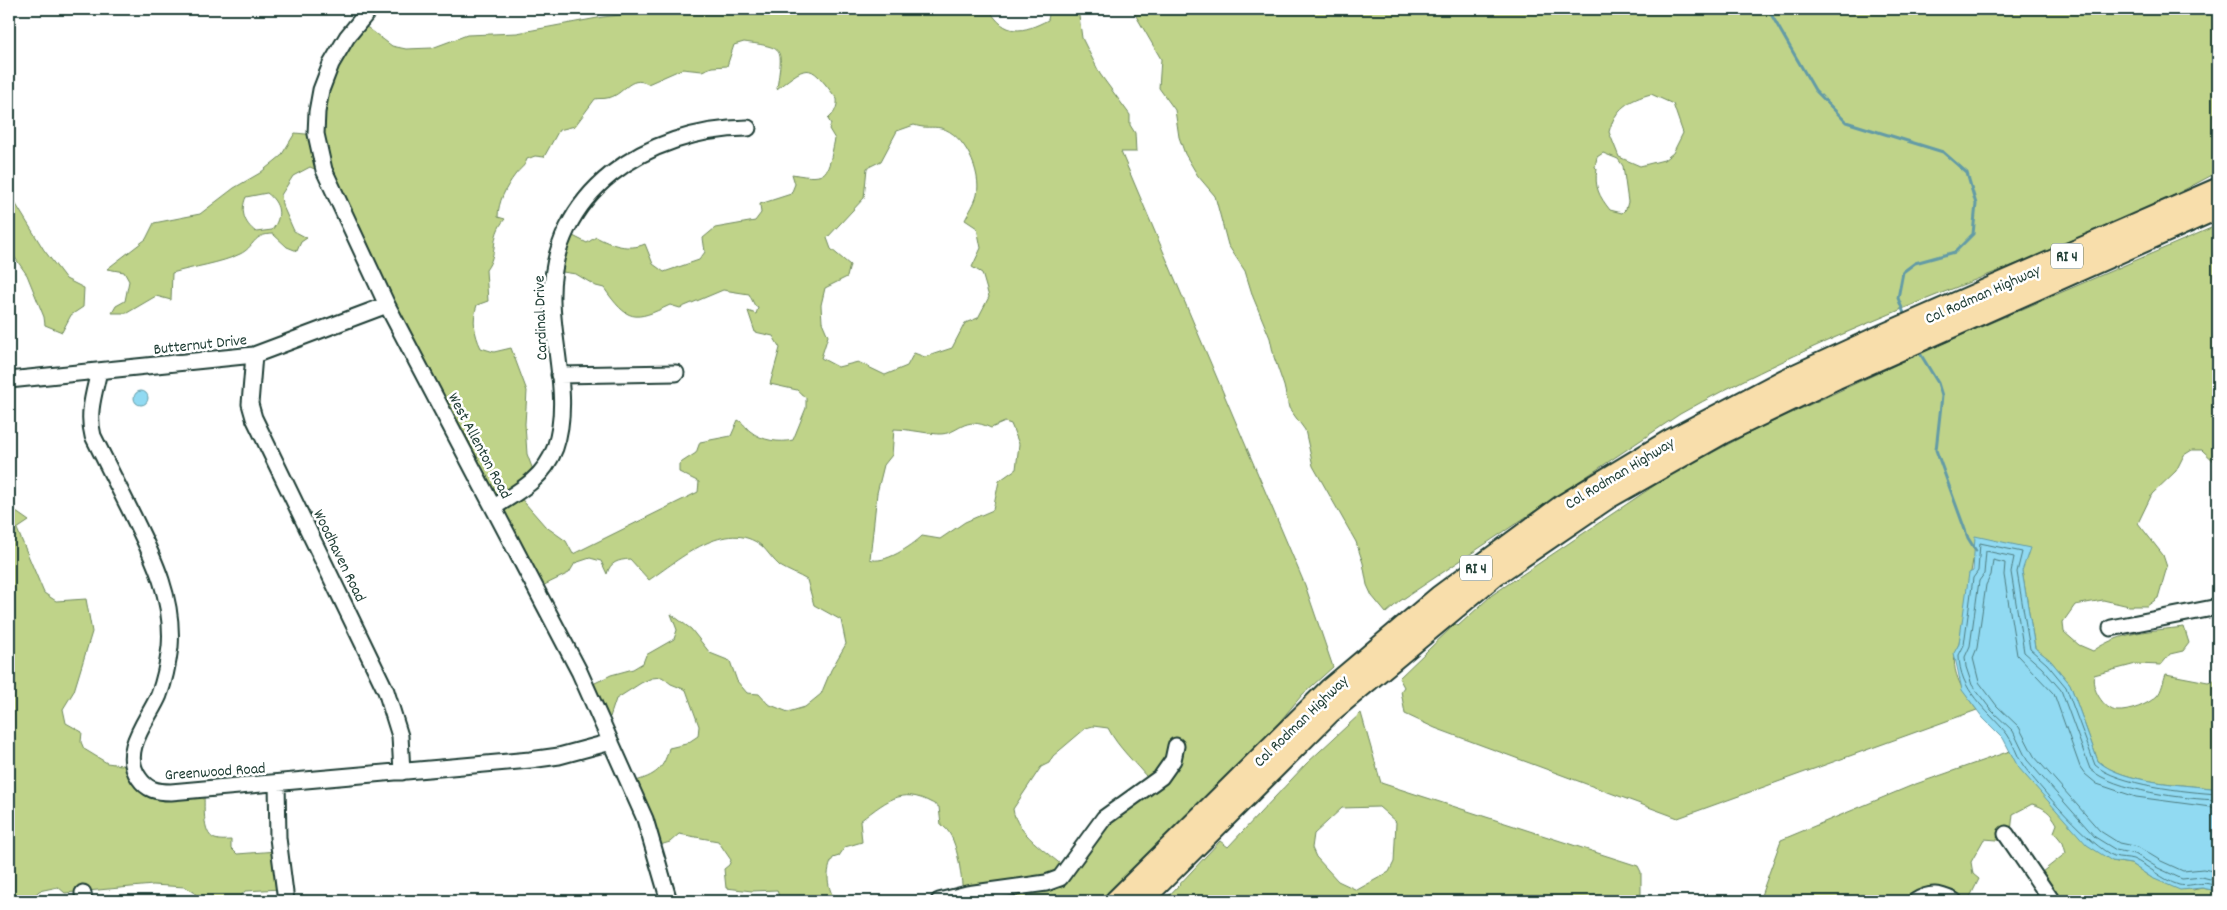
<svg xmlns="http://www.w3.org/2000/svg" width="2227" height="910" font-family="Dekko,sans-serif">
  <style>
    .green { fill: #bfd389; stroke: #6f885e; fill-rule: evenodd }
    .water { fill: #91daf2; stroke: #639ba6 }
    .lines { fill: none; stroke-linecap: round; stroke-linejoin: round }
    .shore { stroke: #4d7c80; stroke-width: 1 }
    .stream { stroke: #639ba6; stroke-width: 3 }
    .minor-casing { stroke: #1f3d34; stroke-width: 19 }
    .highway-casing { stroke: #1f3d34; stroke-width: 25 }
    .minor { stroke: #fff; stroke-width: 15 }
    .highway { stroke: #f8deab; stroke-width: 21 }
    .labels { text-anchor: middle; stroke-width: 5; stroke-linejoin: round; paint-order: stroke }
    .shield { fill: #fff; stroke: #627771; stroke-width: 1 }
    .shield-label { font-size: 15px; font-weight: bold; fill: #1f3d34 }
    .street-label { font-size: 16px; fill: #1f3d34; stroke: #fff }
  </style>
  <rect width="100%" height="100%" fill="#fff"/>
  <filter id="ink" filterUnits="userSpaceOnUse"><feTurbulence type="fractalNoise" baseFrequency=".02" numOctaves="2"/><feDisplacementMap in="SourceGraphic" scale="10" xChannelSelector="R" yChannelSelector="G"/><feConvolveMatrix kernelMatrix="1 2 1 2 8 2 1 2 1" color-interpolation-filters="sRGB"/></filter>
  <g filter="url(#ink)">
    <path class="green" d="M 672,9 L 989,9 C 1005,37 1023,33 1048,20 L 1050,9 L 1078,9 L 1082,38 L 1100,74 L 1130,115 L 1130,125 L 1135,133 L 1136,152 L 1121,152 L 1305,585 L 1333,667 L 1302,695 L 1266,738 L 1106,901 L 937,901 L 963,893 C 961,876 958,833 941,825 L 939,807 C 904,785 890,798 860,821 L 862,842 L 845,847 L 839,856 L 833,858 C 825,871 827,889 836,901 L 780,901 L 777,890 L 752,891 L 726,888 L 724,869 L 729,865 L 731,860 L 718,841 L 679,834 L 670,842 L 650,848 L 630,783 C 652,776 663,773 669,748 L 686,744 L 698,736 L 699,726 L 686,690 L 671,684 L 662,677 L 652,678 L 641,683 L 616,699 L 610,717 L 599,722 L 585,688 L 611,675 L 633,669 L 643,663 L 646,655 L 674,639 L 677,630 L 671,614 L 691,629 L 710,653 L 730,661 L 737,681 L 747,693 L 759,694 L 768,704 L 788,712 L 805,707 L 821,694 L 831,670 L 846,644 L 841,620 L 814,605 L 807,580 C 799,575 788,571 780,566 C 773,560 768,552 762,546 C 726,517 679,560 649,580 L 630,559 C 618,560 610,562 607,574 L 601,561 L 590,558 L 575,563 L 569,573 L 534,590 L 326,174 L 310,167 L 293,176 L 281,195 L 282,204 L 294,231 L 307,238 L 301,242 L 297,251 L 287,247 L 273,234 C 252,234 255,247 240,254 C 222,263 192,267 172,273 L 171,300 L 156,296 L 127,313 L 112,313 L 116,306 L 125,301 L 129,281 L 124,272 L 107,269 L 146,239 L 154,223 L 200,214 L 234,188 L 260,173 L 281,156 L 295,133 L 316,135 L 320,96 L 360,22 L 392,46 L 406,49 L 432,48 L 467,35 L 517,33 L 603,17 ZM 744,42 C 787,48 782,48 777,89 C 811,61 810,65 837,99 C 838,107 834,114 828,119 L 831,124 L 829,129 L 835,139 C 827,175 830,181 792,174 L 795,184 L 791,194 L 760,204 L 761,213 L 755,221 L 715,228 L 703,238 L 705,252 L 699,260 L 664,272 L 653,264 L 645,244 C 629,251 611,245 596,237 L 587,243 L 567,233 L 556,271 L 576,274 L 596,286 L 604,288 C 628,322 634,322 670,305 L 680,308 L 723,290 L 749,294 L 755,306 L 758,308 L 756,314 L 748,311 L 755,332 L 773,336 L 780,348 L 770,384 L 797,390 L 806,398 L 806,408 L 793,440 C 780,443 762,441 750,431 C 745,427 744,423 738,420 L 731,436 L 700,442 L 696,453 L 679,464 L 679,472 L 699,482 L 698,492 L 573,554 L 566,541 L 545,526 L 518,495 L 536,478 L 527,454 L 525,424 L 527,391 L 511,348 L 494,352 L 481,348 C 474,334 472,319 477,305 L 488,301 L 486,270 C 499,253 489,237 505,219 L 498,217 C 498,202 506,187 515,175 C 520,168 524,168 527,159 L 535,156 L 544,157 L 559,130 L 575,126 L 595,99 C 599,98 603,99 607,98 C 624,96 629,74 648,84 L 682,69 L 702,71 L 712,67 L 727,66 L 734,45 ZM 914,125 C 926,129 932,126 941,128 C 965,134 982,173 977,195 C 975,203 969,212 965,220 L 977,228 L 981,248 L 972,267 L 982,273 L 989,297 L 978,318 L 965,323 L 952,348 L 925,357 L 914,353 L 907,366 L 885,375 L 858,362 L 838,367 L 821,358 L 828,336 L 822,322 L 821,305 L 825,288 L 847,277 L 850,265 L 831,249 L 827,238 L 864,198 L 867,168 L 881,161 L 897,131 ZM 267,193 C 280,203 283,216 272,230 L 256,232 C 244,223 240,211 246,197 ZM 1005,422 L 1011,424 L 1019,444 L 1016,469 L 999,481 L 993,510 L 965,522 L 940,539 L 922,536 C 912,546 883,565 870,559 L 877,493 L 884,465 L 892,455 L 894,429 C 909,429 923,433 938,434 C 960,435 962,414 991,428 ZM 1093,726 L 1108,728 C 1118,748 1136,763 1150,781 L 1064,867 C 1047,852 1016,833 1013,809 L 1041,767 L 1049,763 L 1053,756 L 1086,728 Z
      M 1132,9 L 2218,9 L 2218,172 L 2131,218 L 2058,245 L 2058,248 C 1930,297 1799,347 1680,414 L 1400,601 L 1386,613 L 1372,596 L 1367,585 L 1363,563 L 1356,542 L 1313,466 L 1305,430 L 1289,408 L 1284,386 L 1274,357 L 1270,338 L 1253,297 L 1245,271 L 1228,245 L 1215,196 L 1198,176 L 1185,154 L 1179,137 L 1175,110 L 1159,88 L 1161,59 ZM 1651,94 L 1673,104 L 1683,133 L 1673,153 L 1664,160 L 1640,166 L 1619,157 L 1609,132 C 1615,108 1629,100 1651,94 ZM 1603,153 L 1618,159 L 1623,166 L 1628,202 L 1626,209 L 1622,213 L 1610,210 C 1599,196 1594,187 1597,169 L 1595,167 L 1597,157 Z
      M 9,193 L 44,250 L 66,279 L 84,288 L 83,307 L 71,315 L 62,332 L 45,325 L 44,317 L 27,275 L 9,249 Z
      M 2218,225 L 2218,465 L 2202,450 L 2192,450 L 2184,455 L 2176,471 L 2152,494 L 2138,523 L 2163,555 L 2167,567 L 2158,598 L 2147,606 L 2129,606 L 2103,600 L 2075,605 L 2063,622 L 2064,632 L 2079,645 L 2093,651 C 2121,631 2151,631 2184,627 L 2189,643 L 2183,651 L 2170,654 L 2161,665 L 2136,664 L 2094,675 C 2090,687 2104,710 2117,711 C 2129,712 2149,704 2157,696 C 2162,691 2163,681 2166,674 L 2208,682 L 2218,679 L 2218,789 C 2184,784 2124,784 2098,761 L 2070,684 L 2050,660 L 2035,648 L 2022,571 L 1973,560 L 1959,644 C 1946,666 1963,692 1977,710 L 1678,818 L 1435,728 L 1405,714 L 1401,691 L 1404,687 L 1399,678 L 1455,624 L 1458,626 L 1492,595 L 1667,477 L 1751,432 L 1932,348 Z
      M 9,507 L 29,521 L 17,529 L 44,593 L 56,601 L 86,599 L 92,632 L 74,691 L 63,709 L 66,723 L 82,732 L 81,742 L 84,749 L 107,763 L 129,766 L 146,786 L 204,791 C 205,803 201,834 215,839 C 220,841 226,840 231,840 L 231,848 L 237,854 L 277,851 L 281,889 L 245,891 L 237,901 L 199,901 L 194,892 L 185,887 L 153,885 L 65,893 L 58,887 L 39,891 L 29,901 L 9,901 Z
      M 1361,713 L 1381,783 L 1638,866 L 1641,872 L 1641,901 L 1164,901 L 1220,841 L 1228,847 L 1306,764 ZM 1379,807 L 1396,822 L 1394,862 L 1389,872 L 1357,890 L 1338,881 L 1316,857 L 1312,848 L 1314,834 L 1342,808 Z
      M 2010,751 L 2112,861 L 2131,864 L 2152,878 L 2193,890 L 2202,888 L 2212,890 L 2218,901 L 2054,901 L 2037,876 L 2066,853 L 2063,843 L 2054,832 L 2057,824 C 2051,813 2044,807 2032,804 L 2013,814 L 2010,841 L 1984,839 L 1971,862 L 1973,874 L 1979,879 L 1968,901 L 1759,901 L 1781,840 L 1913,785 Z"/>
    <path class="water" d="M134 398a7 7 0 1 1 14 0a7 7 0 1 1-14 0Z
      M 1975,536 L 2030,548 L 2022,571 L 2035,648 L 2050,660 L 2070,684 L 2098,761 C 2124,784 2185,784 2218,789 L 2218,901 L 2212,890 L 2202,888 L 2180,890 L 2152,878 L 2131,864 L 2112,861 L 2087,845 L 2018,767 L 2003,738 L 1983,718 L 1962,690 L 1954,653 L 1959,644 L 1969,573 L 1973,571 Z"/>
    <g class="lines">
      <path class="shore" d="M 2218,794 C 2187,792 2117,785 2095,765 L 2066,687 L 2047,664 L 2030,649 L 2017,572 L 2022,552 L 1980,543 L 1978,571 L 1973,578 L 1964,645 L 1959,655 C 1959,691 1987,709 2007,734 C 2014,743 2016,755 2023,765 C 2038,786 2091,847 2114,856 C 2120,858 2127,857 2133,859 C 2149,866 2162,880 2179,885 C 2192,888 2210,876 2218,891
        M 2218,800 C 2185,799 2114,791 2090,769 L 2061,690 L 2042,668 L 2024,652 L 2011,572 L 2014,557 L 1986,551 L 1984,574 L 1979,581 L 1970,646 L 1965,657 L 1966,667 L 1972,685 L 1992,711 L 2013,731 L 2027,760 L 2095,837 L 2116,850 L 2135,854 L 2158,868 L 2182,879 L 2202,877 L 2218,881
        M 2218,808 L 2136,797 L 2097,784 L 2085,774 L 2080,767 L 2054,694 L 2017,655 L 2004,575 L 2005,563 L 1993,560 L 1991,575 L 1986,585 L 1977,648 L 1973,658 L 1979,682 L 1997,706 L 2019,727 L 2034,756 L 2100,831 L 2119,843 L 2138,847 L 2161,861 L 2183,871 L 2203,869 L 2218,872"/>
      <path class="stream" d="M 1768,9 L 1815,90 L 1846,122 L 1943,152 L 1967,173 L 1976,204 L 1973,234 L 1955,252 L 1915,263 L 1903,272 L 1898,298 L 1905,316
        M 1918,350 L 1938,383 L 1942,396 L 1936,450 L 1968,538 L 1976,551"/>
      <defs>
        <path id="minor" d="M 370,9 L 347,37 L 331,64 L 321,90 L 317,112 L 316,134 L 324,170 L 387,305 L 579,671 L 645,819 L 669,901
          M 254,355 L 250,404 L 254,418 L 386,691 L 400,736 L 402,772
          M 99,371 C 94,394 87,413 93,436 C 106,462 119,488 132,514 C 153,557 174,598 170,647 C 168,663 165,679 159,695 C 149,719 119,751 139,778 C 147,790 157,792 171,792 L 530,760 L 559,756 L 611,742
          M 559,375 L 676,373
          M 9,380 L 254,355 L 387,305
          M 494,507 C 520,491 544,478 555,448 C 571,401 553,348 552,301 C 549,192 648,129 748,128
          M 2111,628 L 2218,607
          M 277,783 L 278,838 L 286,901
          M 2006,834 L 2052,901
          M 83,893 L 84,901
          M 939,901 L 967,894 L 1046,883 L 1060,878 L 1104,818 L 1161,777 L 1173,760 L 1176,746
          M 1916,901 C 1930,892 1940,894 1954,901"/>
        <path id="highway" d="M 1116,901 L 1330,689 L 1439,597 L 1562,506 L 1671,440 L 1785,380 L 1872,340 L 2218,189
          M 1141,901 L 1329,713 L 1496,574 L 1609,497 L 1722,433 L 1836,378 L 2218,208"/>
      </defs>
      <use href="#minor" class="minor-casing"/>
      <use href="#highway" class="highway-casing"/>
      <use href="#minor" class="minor"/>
      <use href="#highway" class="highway"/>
    </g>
  </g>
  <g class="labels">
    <g class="shield">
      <rect x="2051" y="243.5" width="32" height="25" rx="4"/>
      <rect x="1460" y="555.5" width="32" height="25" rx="4"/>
    </g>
    <g class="shield-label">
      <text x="2067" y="261">RI 4</text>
      <text x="1476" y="573">RI 4</text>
    </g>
    <g class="street-label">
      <text transform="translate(1982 293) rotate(-24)" y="6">Col Rodman Highway</text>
      <text transform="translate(539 318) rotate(-92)" y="6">Cardinal Drive</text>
      <text transform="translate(200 343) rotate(-6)" y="6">Butternut Drive</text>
      <text transform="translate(481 445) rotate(62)" y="6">West Allenton Road</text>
      <text transform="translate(1619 472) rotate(-31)" y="6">Col Rodman Highway</text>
      <text transform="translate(341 555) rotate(64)" y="6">Woodhaven Road</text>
      <text transform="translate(1300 720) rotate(-44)" y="6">Col Rodman Highway</text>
      <text transform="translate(215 770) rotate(-4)" y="6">Greenwood Road</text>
    </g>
  </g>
  <rect width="2227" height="910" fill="none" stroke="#fff" stroke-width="30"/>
  <rect x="15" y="15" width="2197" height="880" fill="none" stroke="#1f3d34" stroke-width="2" filter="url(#ink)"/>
</svg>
